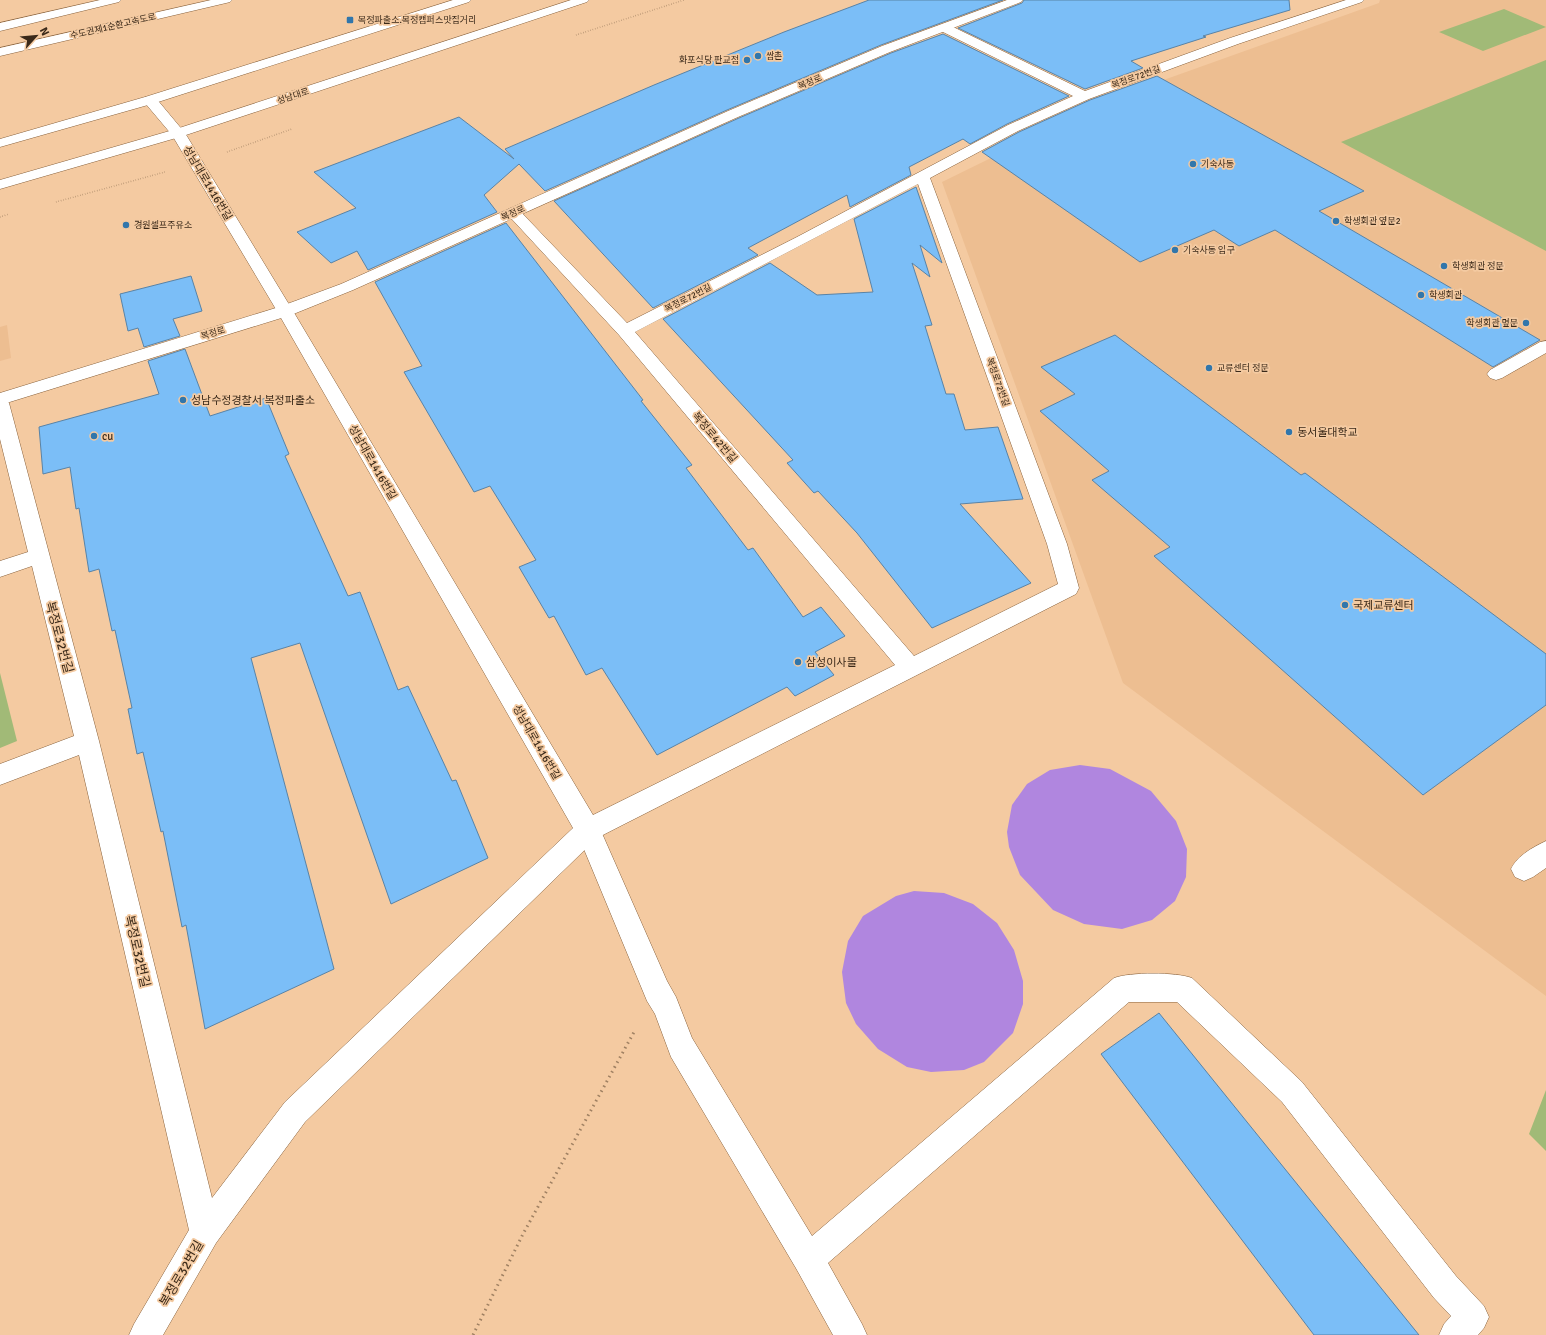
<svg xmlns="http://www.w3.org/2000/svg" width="1546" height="1335" font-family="Signika,'Noto Sans KR',sans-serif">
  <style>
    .built { fill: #edbe91 }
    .green { fill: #a1ba77 }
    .water { fill: #b086df }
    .building { fill: #7bbef7; stroke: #5983a6 }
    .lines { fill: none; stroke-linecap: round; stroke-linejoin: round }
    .lane-casing { stroke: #88623d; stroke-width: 1 }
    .street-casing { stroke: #88623d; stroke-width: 1 }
    .secondary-casing { stroke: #88623d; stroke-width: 1 }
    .primary-casing { stroke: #88623d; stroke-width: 1 }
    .highway-casing { stroke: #88623d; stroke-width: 1 }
    .path-far1 { stroke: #9f8062; stroke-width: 1.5; stroke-dasharray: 0.5 2; stroke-linecap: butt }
    .path { stroke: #9f8062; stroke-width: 3; stroke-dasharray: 1.5 4; stroke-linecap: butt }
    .lane { fill: #fff; fill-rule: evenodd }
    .street { fill: #fff; fill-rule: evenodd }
    .secondary { fill: #fff; fill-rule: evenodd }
    .primary { fill: #fff; fill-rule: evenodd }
    .highway { fill: #fff; fill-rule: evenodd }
    .poi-dot { fill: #3176ab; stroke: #f4caa1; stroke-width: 1.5 }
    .labels { text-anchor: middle; stroke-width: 3.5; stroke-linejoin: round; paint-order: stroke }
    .far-poi-label { font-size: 9px; fill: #3a2919; stroke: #f4caa1; text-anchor: start }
    .far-street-label { font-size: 9px; fill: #3a2919; stroke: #f4caa1 }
    .street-label { font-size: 11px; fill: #3a2919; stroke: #f4caa1 }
    .poi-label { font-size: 11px; fill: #3a2919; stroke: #f4caa1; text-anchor: start }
    .near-street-label { font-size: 13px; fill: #3a2919; stroke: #f4caa1 }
  </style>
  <rect width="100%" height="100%" fill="#f4caa1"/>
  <path class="built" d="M 1380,0 L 1546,0 L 1546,996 L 1123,683 L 942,182 L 1116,97 L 1379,3 Z
    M 7,325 L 11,358 L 0,361 L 0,327 Z"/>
  <path class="green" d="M 1504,9 L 1546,27 L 1483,51 L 1439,32 Z
    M 1546,60 L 1546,251 L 1341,142 Z
    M 0,673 L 17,741 L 0,748 Z
    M 1546,1090 L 1546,1151 L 1529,1134 Z"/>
  <path class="water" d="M 1080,765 L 1110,769 L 1151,791 L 1176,821 L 1187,849 L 1186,877 L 1175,901 L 1152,920 L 1122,929 L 1084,924 L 1053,910 L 1020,875 L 1009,847 L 1007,832 L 1012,805 L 1027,784 L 1050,770 Z
    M 914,891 L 944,893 L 973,904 L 997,923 L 1014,950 L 1023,981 L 1023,1004 L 1013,1033 L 984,1062 L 964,1070 L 931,1072 L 907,1067 L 878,1049 L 856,1024 L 846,1003 L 842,972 L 848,941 L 863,916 L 896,896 Z"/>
  <path class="building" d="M 869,0 L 1003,0 L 881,45 L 727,110 L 545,191 L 519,164 L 484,195 L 497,212 L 368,270 L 357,251 L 331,263 L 297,232 L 356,208 L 314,172 L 459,117 L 514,159 L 505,149 L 654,85 L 784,32 Z
    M 1024,0 L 1289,0 L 1290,10 L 1203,36 L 1206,37 L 1131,61 L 1143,68 L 1085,89 L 958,28 L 1022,3 Z
    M 943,34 L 1069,96 L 1007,124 L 970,144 L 963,139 L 909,167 L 911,175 L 850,207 L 847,195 L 748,248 L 758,255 L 653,308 L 554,201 L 739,118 L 891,53 Z
    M 1157,76 L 1364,191 L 1319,211 L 1540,340 L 1493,367 L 1275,230 L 1239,246 L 1214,230 L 1140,262 L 982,152 L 1019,132 L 1090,100 Z
    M 916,187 L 942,263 L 920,245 L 930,277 L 912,263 L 932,325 L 925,326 L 946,394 L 954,394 L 965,430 L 998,427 L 1023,499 L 960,504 L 1031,583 L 932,628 L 857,533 L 818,491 L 814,493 L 787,463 L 793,460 L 663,319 L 770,263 L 817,295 L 873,292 L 854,219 Z
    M 506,223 L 643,400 L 641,401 L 692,465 L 686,468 L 748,550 L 753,548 L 803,617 L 821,607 L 845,636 L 815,652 L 834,675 L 795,696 L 787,687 L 657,755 L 602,668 L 586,675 L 554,616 L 549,618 L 519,567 L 536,560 L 490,486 L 474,492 L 404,372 L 422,366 L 375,282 Z
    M 191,276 L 202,311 L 173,319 L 180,336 L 144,347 L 138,328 L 128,331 L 120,294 Z
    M 1115,335 L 1301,475 L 1305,473 L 1546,654 L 1546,705 L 1423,795 L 1154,556 L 1170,547 L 1092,480 L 1109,471 L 1040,411 L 1075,394 L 1041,367 Z
    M 185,349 L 210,416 L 266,398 L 289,454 L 285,456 L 348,596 L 360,592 L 398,690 L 408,686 L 452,781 L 456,780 L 488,858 L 391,904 L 300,643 L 251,658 L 334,969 L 205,1029 L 186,925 L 182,927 L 163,831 L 161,832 L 143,752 L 137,754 L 128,709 L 132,708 L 115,630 L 112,631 L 99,569 L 89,572 L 79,508 L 76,509 L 70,467 L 43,474 L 39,427 L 159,394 L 148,361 Z
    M 1159,1013 L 1419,1335 L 1314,1335 L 1101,1054 Z"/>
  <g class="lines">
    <defs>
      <path id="lane" d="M 588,819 L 597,822 L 667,981 L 676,997 L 692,1038 L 812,1236 L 1114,978 C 1130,972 1176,972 1192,978 L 1302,1082 L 1456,1276 L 1484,1306 L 1489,1317 L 1484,1328 L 1478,1335 L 1439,1335 L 1444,1324 L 1451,1316 L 1434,1298 L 1282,1102 L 1177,1002 L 1129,1002 L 828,1263 L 862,1324 L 867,1335 L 833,1335 L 797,1270 L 671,1057 L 655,1014 L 647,1001 L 576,830 L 579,822 Z"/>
      <path id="street" d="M 1346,0 L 1364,0 L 1362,2 L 1238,44 L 1089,99 L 1018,131 L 930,178 L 1067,544 L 1079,588 L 1076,594 L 597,838 L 305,1122 L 216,1243 L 163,1335 L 129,1335 L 134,1324 L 189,1230 L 79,755 L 0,785 L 0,764 L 74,736 L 32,566 L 0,577 L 0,561 L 28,552 L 0,439 L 0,397 L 6,399 L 9,403 L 99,741 L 212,1198 L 285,1102 L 573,828 L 277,311 L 172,135 L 145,103 L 143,100 L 145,97 L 155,97 L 185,133 L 293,311 L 593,815 L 895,665 L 619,335 L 509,216 L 507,213 L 509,210 L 514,209 L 519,210 L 627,323 L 797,237 L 1008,125 L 1073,96 L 941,31 L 939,28 L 941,25 L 949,25 L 1085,91 L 1230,38 ZM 918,184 L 1047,544 L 1058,584 L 914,656 L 635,332 Z
        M 1546,341 L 1546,353 L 1502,378 L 1496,380 L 1490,378 L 1487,374 L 1490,370 L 1540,342 Z
        M 1546,841 L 1546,868 L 1533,877 L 1524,881 L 1515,877 L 1511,869 C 1517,856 1533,847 1546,841 Z"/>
      <path id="secondary" d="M 1007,0 L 1023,0 L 1021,2 L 890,52 L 738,117 L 353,290 L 291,315 L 0,405 L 0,393 L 279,307 L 341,284 L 728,111 L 882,46 Z"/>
      <path id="primary" d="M 453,0 L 471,0 L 469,2 L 155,103 L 0,147 L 0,139 L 145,97 Z
        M 571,0 L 589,0 L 587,2 L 183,136 L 0,189 L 0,180 L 173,130 Z"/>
      <path id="highway" d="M 100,0 L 121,0 L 119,2 L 0,31 L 0,23 Z
        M 211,0 L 232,0 L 230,2 L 226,3 L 0,56 L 0,48 Z"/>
    </defs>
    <use href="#lane" class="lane-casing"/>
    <use href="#street" class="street-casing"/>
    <use href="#secondary" class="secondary-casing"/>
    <use href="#primary" class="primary-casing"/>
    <use href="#highway" class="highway-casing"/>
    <path class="path-far1" d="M 576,35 L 684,0
      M 227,152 L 292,129
      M 56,202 L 165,172
      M 0,217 L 9,214"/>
    <path class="path" d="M 473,1335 L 523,1234 L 634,1032"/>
    <use href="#lane" class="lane"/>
    <use href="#street" class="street"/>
    <use href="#secondary" class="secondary"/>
    <use href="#primary" class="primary"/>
    <use href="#highway" class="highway"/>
  </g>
  <g class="poi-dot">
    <rect x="346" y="16" width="8" height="8" rx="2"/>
    <circle cx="758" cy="56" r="4"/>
    <circle cx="747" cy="60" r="4"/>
    <circle cx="1193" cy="164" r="4"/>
    <circle cx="1336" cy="221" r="4"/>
    <circle cx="126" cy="225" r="4"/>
    <circle cx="1175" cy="250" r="4"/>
    <circle cx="1444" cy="266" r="4"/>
    <circle cx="1421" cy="295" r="4"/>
    <circle cx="1526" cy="323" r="4"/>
    <circle cx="1209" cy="368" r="4"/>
    <circle cx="183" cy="400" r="4"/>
    <circle cx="1289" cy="432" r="4"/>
    <circle cx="94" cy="436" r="4"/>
    <circle cx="1345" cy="605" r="4"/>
    <circle cx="798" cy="662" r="4"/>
  </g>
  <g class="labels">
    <g class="far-poi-label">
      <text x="358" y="23">복정파출소.복정캠퍼스맛집거리</text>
      <text x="766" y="59">쌈촌</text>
      <text x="739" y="63" text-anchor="end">화포식당 판교점</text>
      <text x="1201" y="167">기숙사동</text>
      <text x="1344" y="224">학생회관 옆문2</text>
      <text x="134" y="228">경원셀프주유소</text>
      <text x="1183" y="253">기숙사동 입구</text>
      <text x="1452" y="269">학생회관 정문</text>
      <text x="1429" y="298">학생회관</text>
      <text x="1518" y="326" text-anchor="end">학생회관 몊문</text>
      <text x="1217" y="371">교류센터 정문</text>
    </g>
    <g class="far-street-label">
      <text transform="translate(113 26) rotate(-13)" y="3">수도권제1순환고속도로</text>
      <text transform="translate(1136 77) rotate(-20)" y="3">복정로72번길</text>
      <text transform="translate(810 82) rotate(-23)" y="3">복정로</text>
      <text transform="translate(293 96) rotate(-18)" y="3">성남대로</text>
      <text transform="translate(513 213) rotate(-24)" y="3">복정로</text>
      <text transform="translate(688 298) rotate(-27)" y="3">복정로72번길</text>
      <text transform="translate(213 333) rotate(-17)" y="3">복정로</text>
      <text transform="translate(998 382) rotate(70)" y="3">복정로72번길</text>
    </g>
    <g class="street-label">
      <text transform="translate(208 183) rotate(59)" y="4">성남대로1416번길</text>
      <text transform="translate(715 437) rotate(50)" y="4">복정로42번길</text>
      <text transform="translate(373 462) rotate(60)" y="4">성남대로1416번길</text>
      <text transform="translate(537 742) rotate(60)" y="4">성남대로1416번길</text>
    </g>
    <g class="poi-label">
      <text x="191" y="404">성남수정경찰서 복정파출소</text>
      <text x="1297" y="436">동서울대학교</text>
      <text x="102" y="440">cu</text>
      <text x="1353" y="609">국제교류센터</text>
      <text x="806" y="666">삼성이사몰</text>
    </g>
    <g class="near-street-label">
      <text transform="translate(60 637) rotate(75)" y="5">복정로32번길</text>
      <text transform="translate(138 951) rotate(77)" y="5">복정로32번길</text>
      <text transform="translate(181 1273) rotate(-60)" y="5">복정로32번길</text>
    </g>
  </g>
  <g transform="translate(36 36) rotate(63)" stroke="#f4caa1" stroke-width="3" paint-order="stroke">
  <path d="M0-3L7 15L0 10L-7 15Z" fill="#3a2919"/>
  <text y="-6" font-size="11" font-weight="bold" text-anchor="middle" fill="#3a2919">N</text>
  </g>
</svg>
